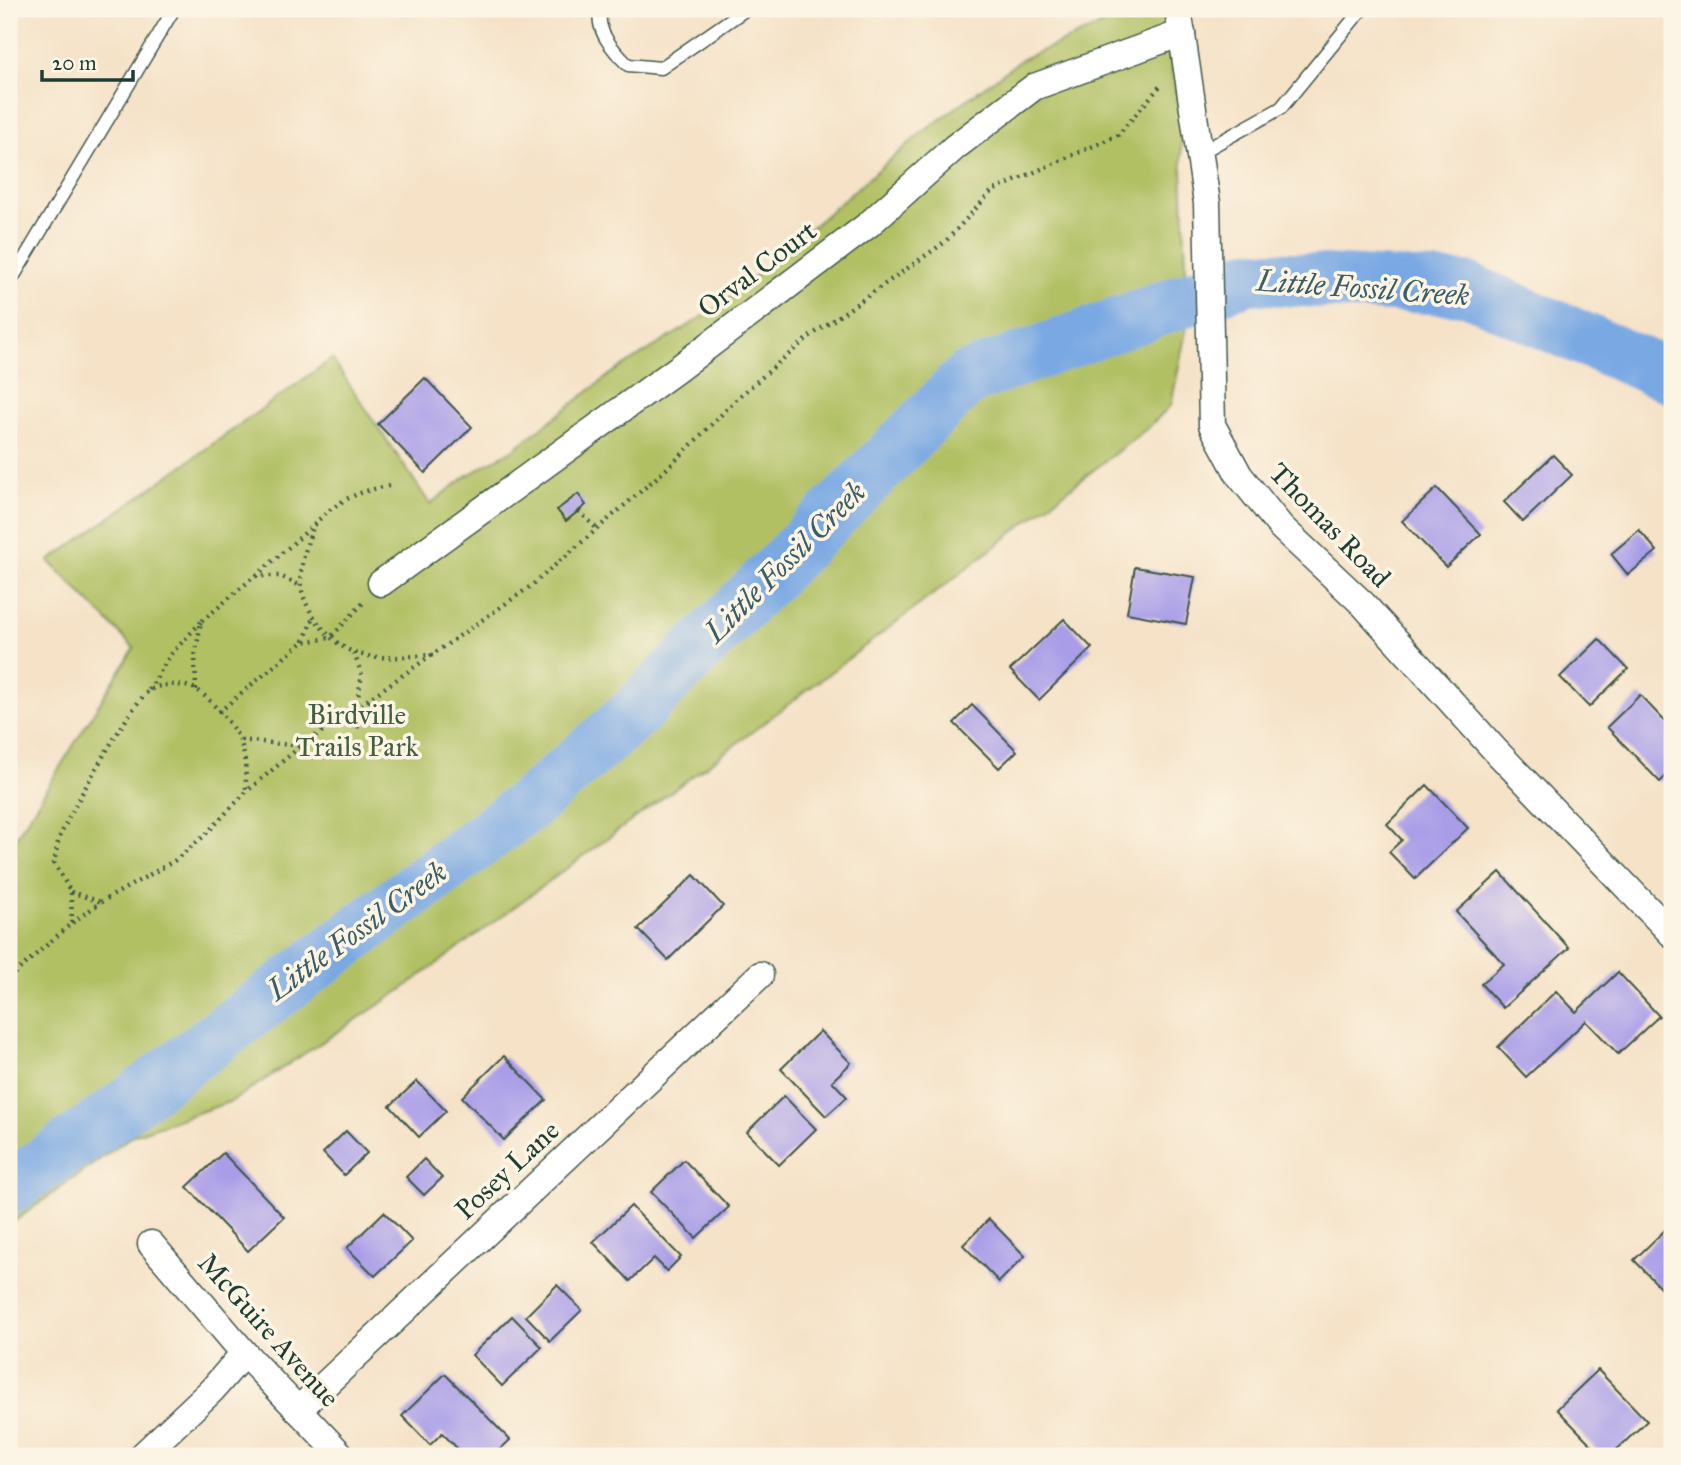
<svg xmlns="http://www.w3.org/2000/svg" width="1681" height="1465" font-family="'IM FELL Great Primer',serif">
<style>
.green{fill:#b1c063;stroke:#687e4c;stroke-width:2}
.lines{fill:none;stroke-linecap:round;stroke-linejoin:round}
.river{stroke:#79a8e3;stroke-width:54}
.building{fill:#a99de8}
.lane-casing{stroke:#3f564a;stroke-width:15}
.street-casing{stroke:#3f564a;stroke-width:29}
.path{stroke:#3f564a;stroke-width:4.5;stroke-dasharray:2 5;stroke-linecap:butt}
.lane{stroke:#fff;stroke-width:12}
.street{stroke:#fff;stroke-width:26}
.labels{text-anchor:middle;dominant-baseline:central;stroke-width:7;stroke-linejoin:round;paint-order:stroke}
.street-label{font-size:28px;fill:#1f3d34;stroke:#fcf5e5}
.park-label{font-size:28px;fill:#445e40;stroke:#fcf5e5}
.water-label{font-size:30px;font-style:italic;fill:#3a5d69;stroke:#fcf5e5}
</style>
<rect width="100%" height="100%" fill="#fcf5e5"/>
<filter id="ink" filterUnits="userSpaceOnUse"><feTurbulence type="fractalNoise" baseFrequency=".0143" numOctaves="2"/><feDisplacementMap in="SourceGraphic" scale="14" xChannelSelector="R" yChannelSelector="G"/><feConvolveMatrix kernelMatrix="1 2 1 2 8 2 1 2 1" color-interpolation-filters="sRGB"/></filter>
<filter id="wash" filterUnits="userSpaceOnUse"><feTurbulence type="fractalNoise" baseFrequency=".00686" numOctaves="4" result="noise"/><feDisplacementMap in="SourceGraphic" scale="28" xChannelSelector="R" yChannelSelector="G"/><feGaussianBlur stdDeviation="1.57" result="paint"/><feColorMatrix in="noise" values="0 0 0 0 0 0 0 0 0 0 0 0 0 0 0 0 0 1.4 0 .05"/><feComposite in="paint" operator="in"/></filter>
<g filter="url(#wash)">
<rect width="100%" height="100%" fill="#f5e2c7"/>
<polygon class="green" points="1140,9 1162,9 1180,117 1188,321 1171,405 1149,427 940,589 744,738 400,991 232,1101 133,1135 9,1225 9,849 134,648 49,561 332,359 430,504 468,475 514,449 612,373 720,306 919,135 1022,59"/>
<g class="lines">
<polyline class="river" points="9,1188 117,1112 536,799 636,712 968,378 1249,277 1467,289 1672,377"/>
</g>
<g id="blocks">
<g class="building">
<polygon points="425,378 472,427 425,473 378,424"/>
<polygon points="1553,455 1572,475 1523,522 1504,502"/>
<polygon points="1437,488 1481,534 1446,567 1402,521"/>
<polygon points="578,494 586,505 566,521 557,510"/>
<polygon points="1639,530 1657,551 1628,575 1611,554"/>
<polygon points="1135,567 1195,577 1186,624 1127,613"/>
<polygon points="1064,619 1092,648 1039,700 1010,670"/>
<polygon points="1599,639 1628,669 1589,707 1560,677"/>
<polygon points="1640,695 1672,729 1672,770 1660,782 1607,727"/>
<polygon points="972,705 1017,751 999,768 954,723"/>
<polygon points="1427,785 1468,828 1415,879 1389,852 1402,840 1387,824"/>
<polygon points="1500,872 1569,948 1503,1008 1481,984 1504,964 1456,912"/>
<polygon points="694,875 723,906 668,960 638,929"/>
<polygon points="1618,972 1659,1016 1618,1054 1586,1021 1526,1077 1498,1047 1556,991 1576,1012"/>
<polygon points="820,1031 851,1063 832,1081 847,1097 826,1116 781,1069"/>
<polygon points="504,1056 546,1100 504,1140 462,1097"/>
<polygon points="417,1081 446,1111 419,1137 390,1106"/>
<polygon points="784,1096 816,1129 779,1165 747,1132"/>
<polygon points="346,1131 367,1153 344,1175 323,1153"/>
<polygon points="223,1153 284,1217 248,1251 187,1187"/>
<polygon points="424,1159 442,1178 424,1195 406,1177"/>
<polygon points="684,1160 729,1207 696,1238 651,1192"/>
<polygon points="631,1206 681,1257 667,1271 654,1258 630,1281 593,1242"/>
<polygon points="384,1212 412,1241 375,1276 347,1248"/>
<polygon points="989,1219 1025,1256 999,1282 963,1245"/>
<polygon points="1672,1223 1672,1279 1662,1289 1634,1260"/>
<polygon points="557,1285 582,1310 550,1341 526,1316"/>
<polygon points="512,1316 542,1347 502,1386 472,1355"/>
<polygon points="1598,1370 1647,1421 1610,1456 1602,1456 1557,1409"/>
<polygon points="445,1374 510,1440 493,1456 465,1456 442,1433 430,1445 402,1416"/>
</g>
</g>
</g>
<g filter="url(#ink)">
<use href="#blocks" fill-opacity="0" stroke="#3f564a" stroke-width="2"/>
<g class="lines">
<g class="lane-casing">
<g id="lane">
<path d="M601,9C594,30 614,51 628,65L661,68L746,9"/>
<polyline points="1200,153 1281,108 1362,9"/>
<polyline points="9,284 174,9"/>
</g>
</g>
<g class="street-casing">
<g id="street">
<polyline points="1178,9 1207,203 1212,425 1239,475 1281,527 1363,604 1495,750 1672,934"/>
<polyline points="381,583 679,368 868,225 955,147 1034,87 1182,33"/>
<polyline points="151,1244 244,1353 342,1456"/>
<polyline points="298,1410 760,975"/>
<polyline points="142,1456 212,1390 244,1353"/>
</g>
</g>
<g class="path">
<path d="M389,486C364,490 345,497 326,513C323,517 317,520 315,524C308,537 298,572 301,587C305,611 330,643 353,652C377,661 408,656 433,655"/>
<polyline points="579,511 597,529"/>
<polyline points="256,576 315,524"/>
<polyline points="304,641 313,617"/>
<polyline points="354,653 362,675 356,707"/>
<polyline points="149,690 171,654 201,622"/>
<polyline points="196,690 195,656 201,622 255,576 280,576 301,586"/>
<polyline points="219,712 303,642 330,638 363,603"/>
<polyline points="357,728 370,699"/>
<polyline points="241,740 301,746"/>
<polyline points="71,892 101,902"/>
<path d="M72,923L71,892L54,863C56,853 57,841 62,832C72,809 133,700 150,690C161,683 185,683 197,690C209,697 238,731 241,743C246,759 246,775 246,792"/>
<polyline points="9,978 72,923 101,902 174,861 203,837 246,792 301,746 531,586 670,466 741,395 809,337 945,242 992,191 1118,135 1161,85"/>
</g>
<use href="#lane" class="lane"/>
<use href="#street" class="street"/>
</g>
</g>
<g class="labels">
<g class="street-label">
<text transform="translate(757 269) rotate(-37)">Orval Court</text>
<text transform="translate(1330 525) rotate(46)">Thomas Road</text>
<text transform="translate(507 1170) rotate(-43)">Posey Lane</text>
<text transform="translate(269 1330) rotate(48)">McGuire Avenue</text>
</g>
<g class="park-label">
<text x="357" y="714">Birdville<tspan x="357" dy="32">Trails Park</tspan></text>
</g>
<g class="water-label">
<text transform="translate(1363 288) rotate(4)">Little Fossil Creek</text>
<text transform="translate(785 562) rotate(-45)">Little Fossil Creek</text>
<text transform="translate(357 931) rotate(-36)">Little Fossil Creek</text>
</g>
</g>
<rect width="1681" height="1465" fill="none" stroke="#fcf5e5" stroke-width="35"/>
<path d="M42 70v10h91v-10" fill="none" stroke="#1f3d34" stroke-width="3.5"/>
<text x="52" y="70" font-size="21" fill="#1f3d34" stroke="#fcf5e5" stroke-width="5" paint-order="stroke">20 m</text>
</svg>
